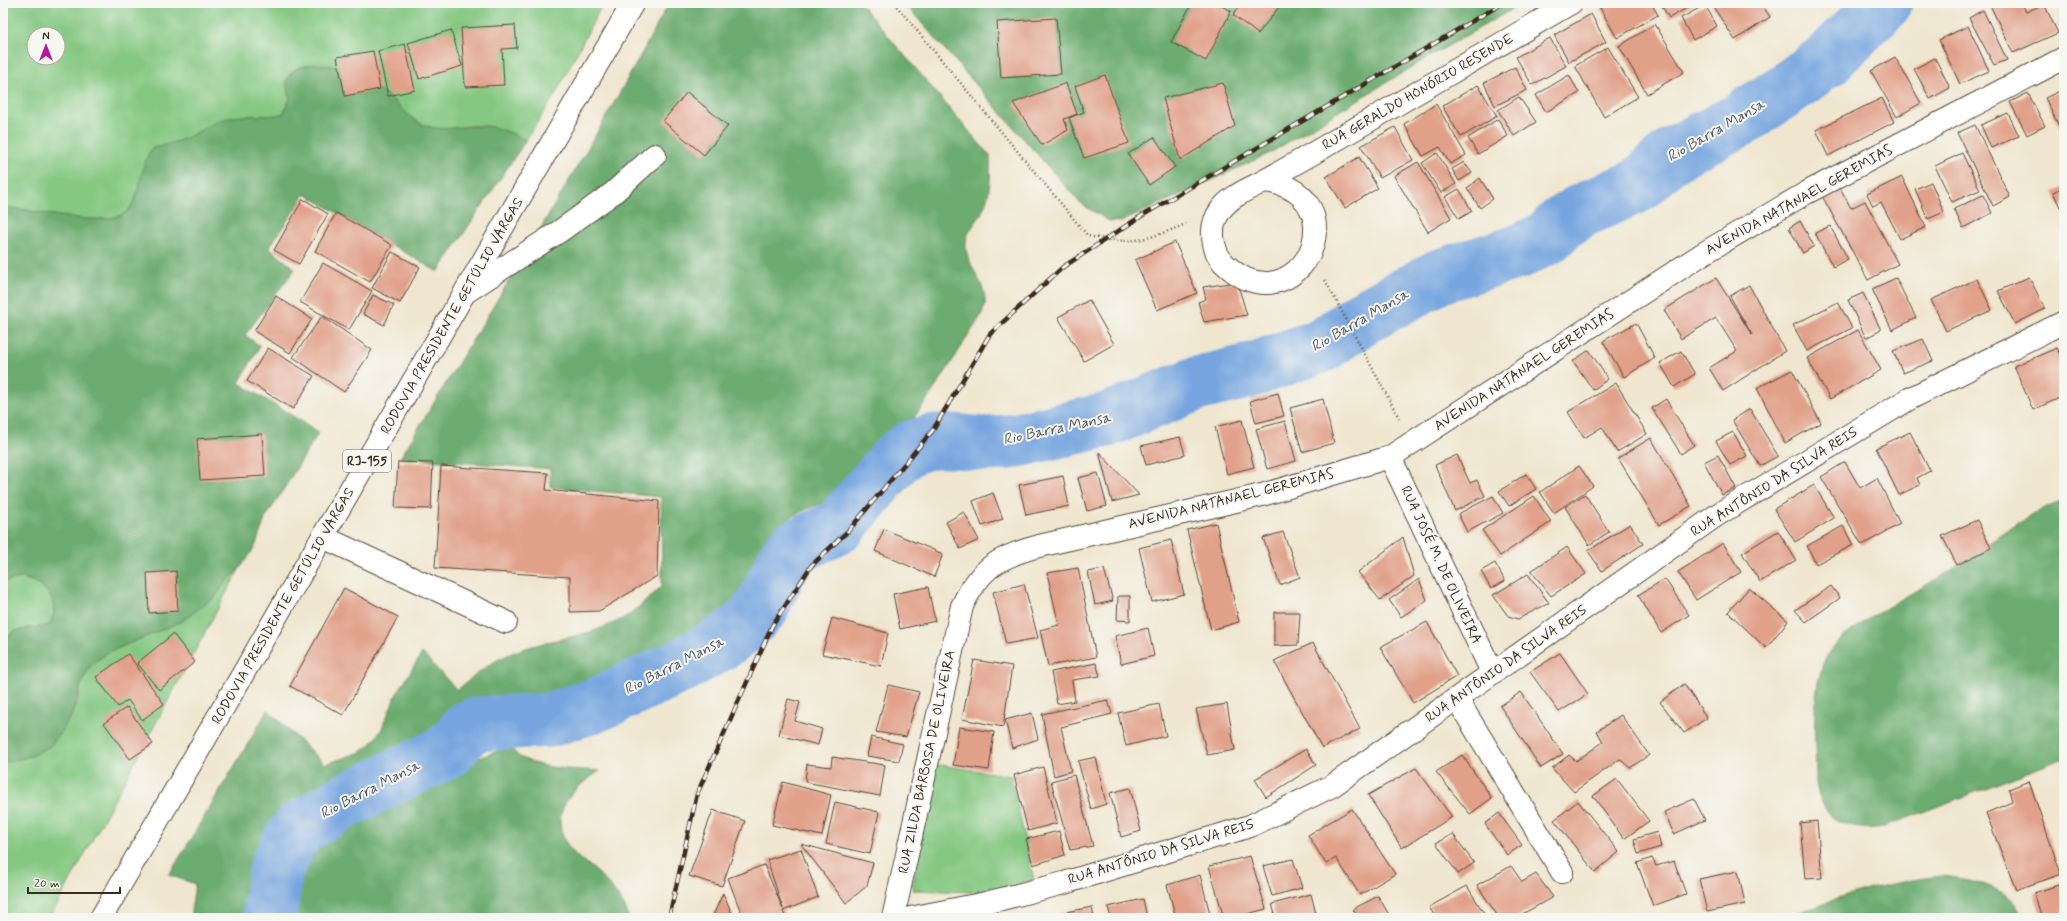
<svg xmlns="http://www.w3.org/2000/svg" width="2067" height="921" font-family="Mynerve,sans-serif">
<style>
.green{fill:#85c882;stroke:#607950;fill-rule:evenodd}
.forest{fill:#6cac70;stroke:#546b47}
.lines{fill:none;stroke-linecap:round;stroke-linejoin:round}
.river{stroke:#76a5df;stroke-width:55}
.building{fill:#e1a089}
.minor-casing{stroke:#564639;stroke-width:24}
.major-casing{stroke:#564639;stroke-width:24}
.path{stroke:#564639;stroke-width:2.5;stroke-dasharray:1 3;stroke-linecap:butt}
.minor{stroke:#fff;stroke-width:22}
.major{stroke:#fff;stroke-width:22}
.rail-casing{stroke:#3b2a1e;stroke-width:4.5}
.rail{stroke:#f6f6f2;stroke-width:3;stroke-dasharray:9;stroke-linecap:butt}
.labels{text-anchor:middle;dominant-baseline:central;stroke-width:4;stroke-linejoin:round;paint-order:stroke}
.shield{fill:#f6f6f2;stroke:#73675e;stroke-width:1}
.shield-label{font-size:13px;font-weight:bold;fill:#3b2a1e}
.street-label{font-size:14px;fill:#3b2a1e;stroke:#f6f6f2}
.water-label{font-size:15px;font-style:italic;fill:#505562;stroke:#f6f6f2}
</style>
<rect width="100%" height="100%" fill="#f6f6f2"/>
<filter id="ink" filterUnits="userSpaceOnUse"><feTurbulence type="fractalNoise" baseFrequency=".025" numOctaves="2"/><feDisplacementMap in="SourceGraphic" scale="8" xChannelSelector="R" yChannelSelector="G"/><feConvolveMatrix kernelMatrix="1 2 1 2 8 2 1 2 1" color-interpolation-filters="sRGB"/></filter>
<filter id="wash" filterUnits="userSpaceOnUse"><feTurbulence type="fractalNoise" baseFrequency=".012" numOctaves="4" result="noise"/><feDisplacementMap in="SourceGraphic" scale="16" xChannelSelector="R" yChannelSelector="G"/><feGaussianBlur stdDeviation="0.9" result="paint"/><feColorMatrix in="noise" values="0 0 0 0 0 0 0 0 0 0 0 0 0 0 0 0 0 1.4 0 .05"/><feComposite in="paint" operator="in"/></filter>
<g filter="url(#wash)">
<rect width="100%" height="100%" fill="#f0e6cf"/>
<g class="green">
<path d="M3,3H603L555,95L526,140L506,131L472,126L443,130L424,126L408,115L299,67L292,71L286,81L290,99L283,114C263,118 246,114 228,118C212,121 201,132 186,138C175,143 162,145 151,149C140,167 142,189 131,207C114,234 30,208 3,207ZM34,34H58V58H34Z"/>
<polygon points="240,568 50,918 3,918 3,763 31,756 50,746 61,734 78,699 81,684 90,666 107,653 182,621 215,597 223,585"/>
<path d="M22,578C28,580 37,582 42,586C55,595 57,612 50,625L38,628H27L3,643V582Z"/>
<polygon points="934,764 1011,776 1034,880 989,891 970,892 912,890"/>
</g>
<g class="forest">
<path d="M669,3H860L990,156C991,175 991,194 982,212C978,222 966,231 966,242C964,265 987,281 985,304C983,316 972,329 966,339C937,387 894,453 850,488C829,506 795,507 778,529C764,547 764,570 754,590C732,634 686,653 643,671C609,687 572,703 534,705C508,706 476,695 452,708L449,740C432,753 412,761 392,770C358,785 320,802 291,825C281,833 272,849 268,861C262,879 261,899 259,918H190L195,884L169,875L268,710L325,764L361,752L371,744L381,730L396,695L422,653L457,690C471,679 485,666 501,658C537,639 580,640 616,622C633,614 648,599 662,586L661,497L550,487V469L400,458C492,308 586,159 669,3Z"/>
<polygon points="904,3 1523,3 1427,58 1270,153 1121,222 1109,221 1081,204"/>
<path d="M314,64C341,64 367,80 388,96C400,105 411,121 426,126C446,132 463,125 483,126C498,126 513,134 526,140L438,272L305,194L269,248L295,269L245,335L260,346L239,383L319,432L265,519L255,547L240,568L223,585L215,597L182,621L107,653L90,666L81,684L71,717L50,746L31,756L3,763V702L6,697L3,685V643L14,631L50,625C66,597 30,567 3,582V207C30,208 114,234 131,207C142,189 140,167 151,149C162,145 175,143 186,138C201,132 212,121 228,118C246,114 263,118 283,114L290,99L286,81C293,68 300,67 314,64Z"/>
<path d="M2064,499V758L1884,827C1849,833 1822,821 1816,783C1816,744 1809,690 1827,655C1840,630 1920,590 1946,573C1985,547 2021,517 2064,499Z"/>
<path d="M510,747C514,751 517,756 522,758C544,770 576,769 600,771C573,787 546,814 569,847C573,854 582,860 589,865C605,879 623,897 629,918H286C292,880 314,849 344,824C366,806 397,795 423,783C451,770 480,756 510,747Z"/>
<path d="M1942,876C1974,880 2010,885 2023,918H1782C1834,899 1887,881 1942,876Z"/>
</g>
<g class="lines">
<polyline class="river" points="269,918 276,870 289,842 298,829 343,802 448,751 468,728 477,724 549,720 596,705 683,665 723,642 745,626 761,609 786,557 793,548 838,527 896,459 910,448 933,441 955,441 986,444 1009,442 1107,420 1196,384 1246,372 1323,345 1362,318 1440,276 1518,252 1547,238 1562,223 1581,211 1639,185 1664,162 1682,149 1740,120 1787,89 1827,60 1885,3"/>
</g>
<g id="blocks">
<g class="building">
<polygon points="1192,3 1216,3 1231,11 1206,61 1171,42"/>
<polygon points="1242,3 1274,3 1279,7 1258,34 1233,15"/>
<polygon points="1609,3 1651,3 1658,15 1617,38 1600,8"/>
<polygon points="1660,3 1696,3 1669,18"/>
<polygon points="1714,3 1761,3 1770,17 1735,40 1712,5"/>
<polygon points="1989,3 2022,3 2026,12 2044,4 2058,33 2013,53"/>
<polygon points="1705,5 1717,26 1693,40 1681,18"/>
<polygon points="1983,10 2007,60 1994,65 1969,18"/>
<polygon points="1591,14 1606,42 1569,62 1554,35"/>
<polygon points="1056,18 1061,74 1001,78 997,22"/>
<polygon points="1655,24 1684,72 1647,94 1619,46"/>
<polygon points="515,25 517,48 502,49 504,85 465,87 461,28"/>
<polygon points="1968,26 1989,71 1960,84 1939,40"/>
<polygon points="451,30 462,66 419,79 408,43"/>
<polygon points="1550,38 1566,66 1532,85 1516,57"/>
<polygon points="405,44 415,90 388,96 378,51"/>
<polygon points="1608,47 1638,97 1604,117 1575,66"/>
<polygon points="373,51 380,89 345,96 337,57"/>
<polygon points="1895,57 1921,103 1897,117 1871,71"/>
<polygon points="1935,58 1950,88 1930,99 1914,69"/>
<polygon points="1515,67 1527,90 1495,106 1484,83"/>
<polygon points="1105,75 1129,143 1084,158 1069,118 1084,112 1075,86"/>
<polygon points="1569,75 1579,93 1546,112 1536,95"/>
<polygon points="1066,83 1077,114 1064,119 1068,130 1042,145 1013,103"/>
<polygon points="1223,83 1235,126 1180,160 1163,98"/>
<polygon points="1478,85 1497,116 1461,137 1442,106"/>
<polygon points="2064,89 2064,126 2060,128 2045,98"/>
<polygon points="687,92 728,126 704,155 663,121"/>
<polygon points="2028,93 2045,126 2027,135 2010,102"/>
<polygon points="1519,97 1536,122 1514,136 1498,110"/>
<polygon points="1882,98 1894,122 1828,156 1816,130"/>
<polygon points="1436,104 1466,155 1450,164 1440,147 1423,156 1404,124"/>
<polygon points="2008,113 2019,136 1991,148 1981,125"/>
<polygon points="1498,119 1508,136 1478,154 1468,138"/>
<polygon points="1975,125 2010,197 1993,206 1957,133"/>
<polygon points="1395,127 1413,160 1380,178 1361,146"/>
<polygon points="1154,137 1175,167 1149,185 1128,154"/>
<polygon points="1437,153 1456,184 1441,193 1422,163"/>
<polygon points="1962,153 1980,190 1952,202 1935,166"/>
<polygon points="1359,157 1378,188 1345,208 1326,177"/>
<polygon points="1418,162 1451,218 1428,232 1394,176"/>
<polygon points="1464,162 1472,173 1459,181 1452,169"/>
<polygon points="1902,177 1926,227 1900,239 1881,202 1873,206 1867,194"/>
<polygon points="1480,178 1493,199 1480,208 1467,188"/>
<polygon points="1931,182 1944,212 1928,219 1915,189"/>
<polygon points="1838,184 1851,208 1865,201 1898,264 1868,280 1821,194"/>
<polygon points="2064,187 2064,205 2060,207 2053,192"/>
<polygon points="1459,189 1472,211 1459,219 1445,197"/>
<polygon points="1983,195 1992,213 1963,228 1954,209"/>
<polygon points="303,199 328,214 299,264 274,250"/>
<polygon points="336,213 392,245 370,282 315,251"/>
<polygon points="1800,221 1814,246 1803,253 1789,228"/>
<polygon points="1830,226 1848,259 1833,267 1815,233"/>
<polygon points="1175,242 1197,293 1157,310 1135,260"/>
<polygon points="392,252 420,267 400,303 372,288"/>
<polygon points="323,263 372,291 349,330 300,302"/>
<polygon points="2029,277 2045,309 2015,324 1998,291"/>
<polygon points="1716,278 1752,335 1730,296 1749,285 1785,351 1723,391 1709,368 1737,351 1716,318 1681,339 1664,310"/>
<polygon points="1896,278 1916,318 1892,330 1872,289"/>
<polygon points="1977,279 1992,310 1946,331 1931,300"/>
<polygon points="1237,282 1247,315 1204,322 1198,302 1206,299 1203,287"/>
<polygon points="1863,293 1881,330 1866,338 1848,300"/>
<polygon points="373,295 394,305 384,325 363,314"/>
<polygon points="276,296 312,319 290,353 254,331"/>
<polygon points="1089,300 1114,344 1084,361 1058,317"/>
<polygon points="1838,302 1852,328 1807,351 1793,325"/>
<polygon points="322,316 372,350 344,392 293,357"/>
<polygon points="1636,323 1655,358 1624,377 1603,341"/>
<polygon points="1858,330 1881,370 1830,399 1807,358"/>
<polygon points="1923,339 1933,361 1903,373 1893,351"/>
<polygon points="268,348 314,376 293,409 247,381"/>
<polygon points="2057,348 2064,364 2064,396 2033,410 2014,366"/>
<polygon points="1589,350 1608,379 1593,390 1573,361"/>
<polygon points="1681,351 1695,374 1674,387 1660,363"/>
<polygon points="1792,370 1821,423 1785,443 1757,388"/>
<polygon points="1616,383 1647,434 1617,452 1602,427 1584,438 1568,412"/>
<polygon points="1278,393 1284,416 1256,423 1250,401"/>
<polygon points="1323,399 1334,443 1302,452 1290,408"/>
<polygon points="1666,399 1694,445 1681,454 1652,408"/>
<polygon points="1750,409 1778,456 1760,466 1732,420"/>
<polygon points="1242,420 1254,467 1227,474 1215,427"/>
<polygon points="1285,421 1296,461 1267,469 1256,429"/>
<polygon points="1733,432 1747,456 1730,465 1716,441"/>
<polygon points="1910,432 1930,471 1917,478 1920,485 1899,495 1876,448"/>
<polygon points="262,434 265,476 200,480 197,439"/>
<polygon points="1180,437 1185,455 1146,465 1141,446"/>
<polygon points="1651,438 1691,506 1659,525 1618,458"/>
<polygon points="1099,452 1139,495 1112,502"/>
<polygon points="1457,455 1470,483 1477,480 1485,496 1455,511 1435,465"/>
<polygon points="1718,455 1736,488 1722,495 1704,462"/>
<polygon points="398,462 433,463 431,509 395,508"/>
<polygon points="1845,462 1860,488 1877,478 1900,524 1862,545 1821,477"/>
<polygon points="441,466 548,473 546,490 659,501 657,576 599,611 570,612 570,577 435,568"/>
<polygon points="1579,466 1593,486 1554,513 1540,492"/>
<polygon points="1098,473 1107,506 1087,511 1078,478"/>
<polygon points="1526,474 1536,489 1509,506 1499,491"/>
<polygon points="1063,476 1069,506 1026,515 1019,485"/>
<polygon points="1814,485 1834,518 1795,542 1774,509"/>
<polygon points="993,493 1003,519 982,526 973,501"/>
<polygon points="1585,494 1609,532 1589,545 1565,507"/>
<polygon points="1493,496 1503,513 1467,532 1458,514"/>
<polygon points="1534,496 1551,522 1500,556 1482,530"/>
<polygon points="964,512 979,540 960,549 946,522"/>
<polygon points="1977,520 1991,548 1957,565 1942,536"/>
<polygon points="1216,523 1239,622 1211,630 1187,530"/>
<polygon points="1630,524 1643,544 1602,571 1588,551"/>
<polygon points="1843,526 1853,545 1816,564 1807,546"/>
<polygon points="884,529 943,554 934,577 875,551"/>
<polygon points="1778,531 1796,560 1760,582 1742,553"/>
<polygon points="1283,532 1300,577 1280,585 1263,538"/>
<polygon points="1403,537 1414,576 1380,600 1358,572"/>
<polygon points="1171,540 1184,594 1152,602 1139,548"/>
<polygon points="1723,543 1741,572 1696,600 1678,572"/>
<polygon points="1567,547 1586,574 1551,596 1531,571"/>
<polygon points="1495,563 1505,581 1491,589 1481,571"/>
<polygon points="1078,568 1096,657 1048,666 1040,630 1059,625 1047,573"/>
<polygon points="1104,569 1113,601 1095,605 1088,572"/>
<polygon points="176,571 178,611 149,613 147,573"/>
<polygon points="1528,574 1549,603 1518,619 1508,616 1493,595"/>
<polygon points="1419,579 1427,600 1401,617 1389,600"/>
<polygon points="1665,579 1689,615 1661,633 1638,595"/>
<polygon points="1024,584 1038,638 1006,644 993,592"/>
<polygon points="1831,586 1840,598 1806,622 1795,610"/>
<polygon points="928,587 935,621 900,629 893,594"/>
<polygon points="344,588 398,617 343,715 290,686"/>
<polygon points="1749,588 1788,621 1766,648 1728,612"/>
<polygon points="1118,596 1130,596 1130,621 1117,620"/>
<polygon points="1274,612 1300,612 1298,645 1274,646"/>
<polygon points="832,618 888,633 881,666 822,654"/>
<polygon points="1427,622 1457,676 1413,703 1380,647"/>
<polygon points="1148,628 1154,656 1121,664 1115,636"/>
<polygon points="173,634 195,662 159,690 137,663"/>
<polygon points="1313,643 1360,729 1322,748 1274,661"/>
<polygon points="1560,653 1588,694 1559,712 1530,672"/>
<polygon points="128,654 164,704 142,720 128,700 118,707 96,677"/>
<polygon points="974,660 1012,666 1003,727 962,719"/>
<polygon points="1096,663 1100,676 1072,680 1075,701 1057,704 1051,672"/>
<polygon points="1684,684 1707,718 1684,733 1660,702"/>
<polygon points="888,685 919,692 906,737 876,732"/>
<polygon points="1521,692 1563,754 1541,768 1500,706"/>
<polygon points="788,699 800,702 795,721 822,729 818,745 779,735"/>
<polygon points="1108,700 1112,714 1061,727 1071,771 1054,776 1042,714"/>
<polygon points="1159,704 1166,736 1126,746 1118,713"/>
<polygon points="1227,704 1235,750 1207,755 1196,709"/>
<polygon points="127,707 153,744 130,759 104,723"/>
<polygon points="1032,713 1038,739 1012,748 1005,720"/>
<polygon points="1621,715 1649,755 1630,768 1620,759 1574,792 1552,768 1569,755 1576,761 1603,742 1597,731"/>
<polygon points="959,727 994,732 989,770 953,765"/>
<polygon points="871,737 903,744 899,761 867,756"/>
<polygon points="1306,749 1316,765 1266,797 1255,779"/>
<polygon points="1462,755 1492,798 1470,814 1436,772"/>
<polygon points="832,757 885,765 880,796 805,782 807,764 831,767"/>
<polygon points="1096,757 1106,804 1091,809 1078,761"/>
<polygon points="1043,767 1057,823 1028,831 1014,775"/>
<polygon points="1416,768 1452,817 1402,848 1368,795"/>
<polygon points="1074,775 1093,846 1070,850 1051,781"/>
<polygon points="1617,779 1649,821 1624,839 1593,796"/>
<polygon points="2029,781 2061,874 2016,890 1986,813 2012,802 2009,789"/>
<polygon points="783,782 831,795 822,836 772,825"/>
<polygon points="1130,788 1141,831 1121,837 1110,793"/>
<polygon points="1694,799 1705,820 1674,834 1664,812"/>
<polygon points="1578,801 1619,852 1595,872 1554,820"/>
<polygon points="835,802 879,812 870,854 826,844"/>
<polygon points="1352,809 1395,874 1360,895 1336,858 1326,864 1308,835"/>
<polygon points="713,810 745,821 722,886 689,876"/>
<polygon points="1499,813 1522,845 1507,855 1485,824"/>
<polygon points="1817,821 1822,878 1805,879 1800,823"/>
<polygon points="1059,831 1065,855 1033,865 1026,839"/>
<polygon points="1657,832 1661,847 1638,854 1634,839"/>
<polygon points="1453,834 1474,863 1458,874 1436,843"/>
<polygon points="801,844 873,863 867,886 846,903"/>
<polygon points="801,849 818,897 783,911 786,918 743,918 728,878 764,865 783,909 767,860"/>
<polygon points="1250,856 1266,909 1232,918 1224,918 1209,866"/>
<polygon points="1652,858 1656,866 1674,861 1686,894 1653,906 1637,863"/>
<polygon points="1293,859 1302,888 1272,896 1263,866"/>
<polygon points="1511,866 1522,882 1536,874 1553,897 1515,918 1499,918 1477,885"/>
<polygon points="1738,871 1745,904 1707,912 1699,879"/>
<polygon points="1200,875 1210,914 1192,918 1176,918 1167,885"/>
<polygon points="2064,883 2064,917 2042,918 2034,893"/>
<polygon points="1467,886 1487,918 1436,918 1429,907"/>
<polygon points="723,893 734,918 712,918"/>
<polygon points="1311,894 1317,918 1276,918 1272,904"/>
<polygon points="1378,896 1391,918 1358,918 1353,909"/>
<polygon points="1143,899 1147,918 1111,918 1108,907"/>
<polygon points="1092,907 1094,918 1056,918 1056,914"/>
<polygon points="1270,915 1271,918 1260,918"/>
</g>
</g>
</g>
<g filter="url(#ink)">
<use href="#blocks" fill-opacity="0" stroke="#564639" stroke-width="1"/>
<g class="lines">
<g class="minor-casing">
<g id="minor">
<path d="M1265,181C1277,183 1286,185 1296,192C1333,218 1312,279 1269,283C1252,284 1239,277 1227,266C1212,254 1208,227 1220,211C1230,196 1249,189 1264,181C1282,171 1300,161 1317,151C1402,102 1486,52 1571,3"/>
<polyline points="466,292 560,231 613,193 655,155"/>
<polyline points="1390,457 1492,672"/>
<polyline points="323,537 506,622"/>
<polyline points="1457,699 1562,872"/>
<path d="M893,918L962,606C981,567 998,557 1039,546L1262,495L1390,457L1704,253L1806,193L2064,58"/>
<polyline points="910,918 986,903 1064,883 1250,826 1332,786 1717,515 1909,399 2064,322"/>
</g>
</g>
<g class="major-casing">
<polyline id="major" points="101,918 633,3"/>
</g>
<g class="path">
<path d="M894,3L1088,236C1132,245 1144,241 1186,224"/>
<polyline points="1325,280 1399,418"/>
</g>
<use href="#minor" class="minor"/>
<use href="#major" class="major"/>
<g class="rail-casing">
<polyline id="rail" points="669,918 697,794 772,626 811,566 849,530 933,430 990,334 1063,267 1143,215 1503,3"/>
</g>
<use href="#rail" class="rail"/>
</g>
</g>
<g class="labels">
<rect class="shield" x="343" y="450" width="48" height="22" rx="3"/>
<g class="shield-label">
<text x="367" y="461">RJ-155</text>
</g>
<g class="street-label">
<text transform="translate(1418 92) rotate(-30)">RUA GERALDO HONÓRIO RESENDE</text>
<text transform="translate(1799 200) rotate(-29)">AVENIDA NATANAEL GEREMIAS</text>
<text transform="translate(452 316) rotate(-60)">RODOVIA PRESIDENTE GETÚLIO VARGAS</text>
<text transform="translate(1524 370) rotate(-33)">AVENIDA NATANAEL GEREMIAS</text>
<text transform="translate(1774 482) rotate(-32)">RUA ANTÔNIO DA SILVA REIS</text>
<text transform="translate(1231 499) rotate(-14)">AVENIDA NATANAEL GEREMIAS</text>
<text transform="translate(1441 565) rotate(65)">RUA JOSÉ M. DE OLIVEIRA</text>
<text transform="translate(283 606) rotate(-60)">RODOVIA PRESIDENTE GETÚLIO VARGAS</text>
<text transform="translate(1506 664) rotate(-35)">RUA ANTÔNIO DA SILVA REIS</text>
<text transform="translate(927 762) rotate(-78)">RUA ZILDA BARBOSA DE OLIVEIRA</text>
<text transform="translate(1161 852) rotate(-17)">RUA ANTÔNIO DA SILVA REIS</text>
</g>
<g class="water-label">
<text transform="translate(1716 131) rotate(-30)">Rio Barra Mansa</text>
<text transform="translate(1360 321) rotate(-30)">Rio Barra Mansa</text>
<text transform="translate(1057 429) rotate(-12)">Rio Barra Mansa</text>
<text transform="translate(674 666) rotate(-27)">Rio Barra Mansa</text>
<text transform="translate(370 790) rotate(-27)">Rio Barra Mansa</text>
</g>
</g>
<rect width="2067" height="921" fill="none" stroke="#f6f6f2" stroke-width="16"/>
<g transform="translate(46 46)"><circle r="19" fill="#f6f6f2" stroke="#aba49d"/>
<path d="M0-3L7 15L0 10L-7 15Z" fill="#b5179e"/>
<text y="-6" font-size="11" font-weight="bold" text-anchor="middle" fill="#3b2a1e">N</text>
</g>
<path d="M28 887v6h92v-6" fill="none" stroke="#3b2a1e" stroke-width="2"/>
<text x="34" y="887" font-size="12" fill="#3b2a1e" stroke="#f6f6f2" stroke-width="3" paint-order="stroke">20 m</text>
</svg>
